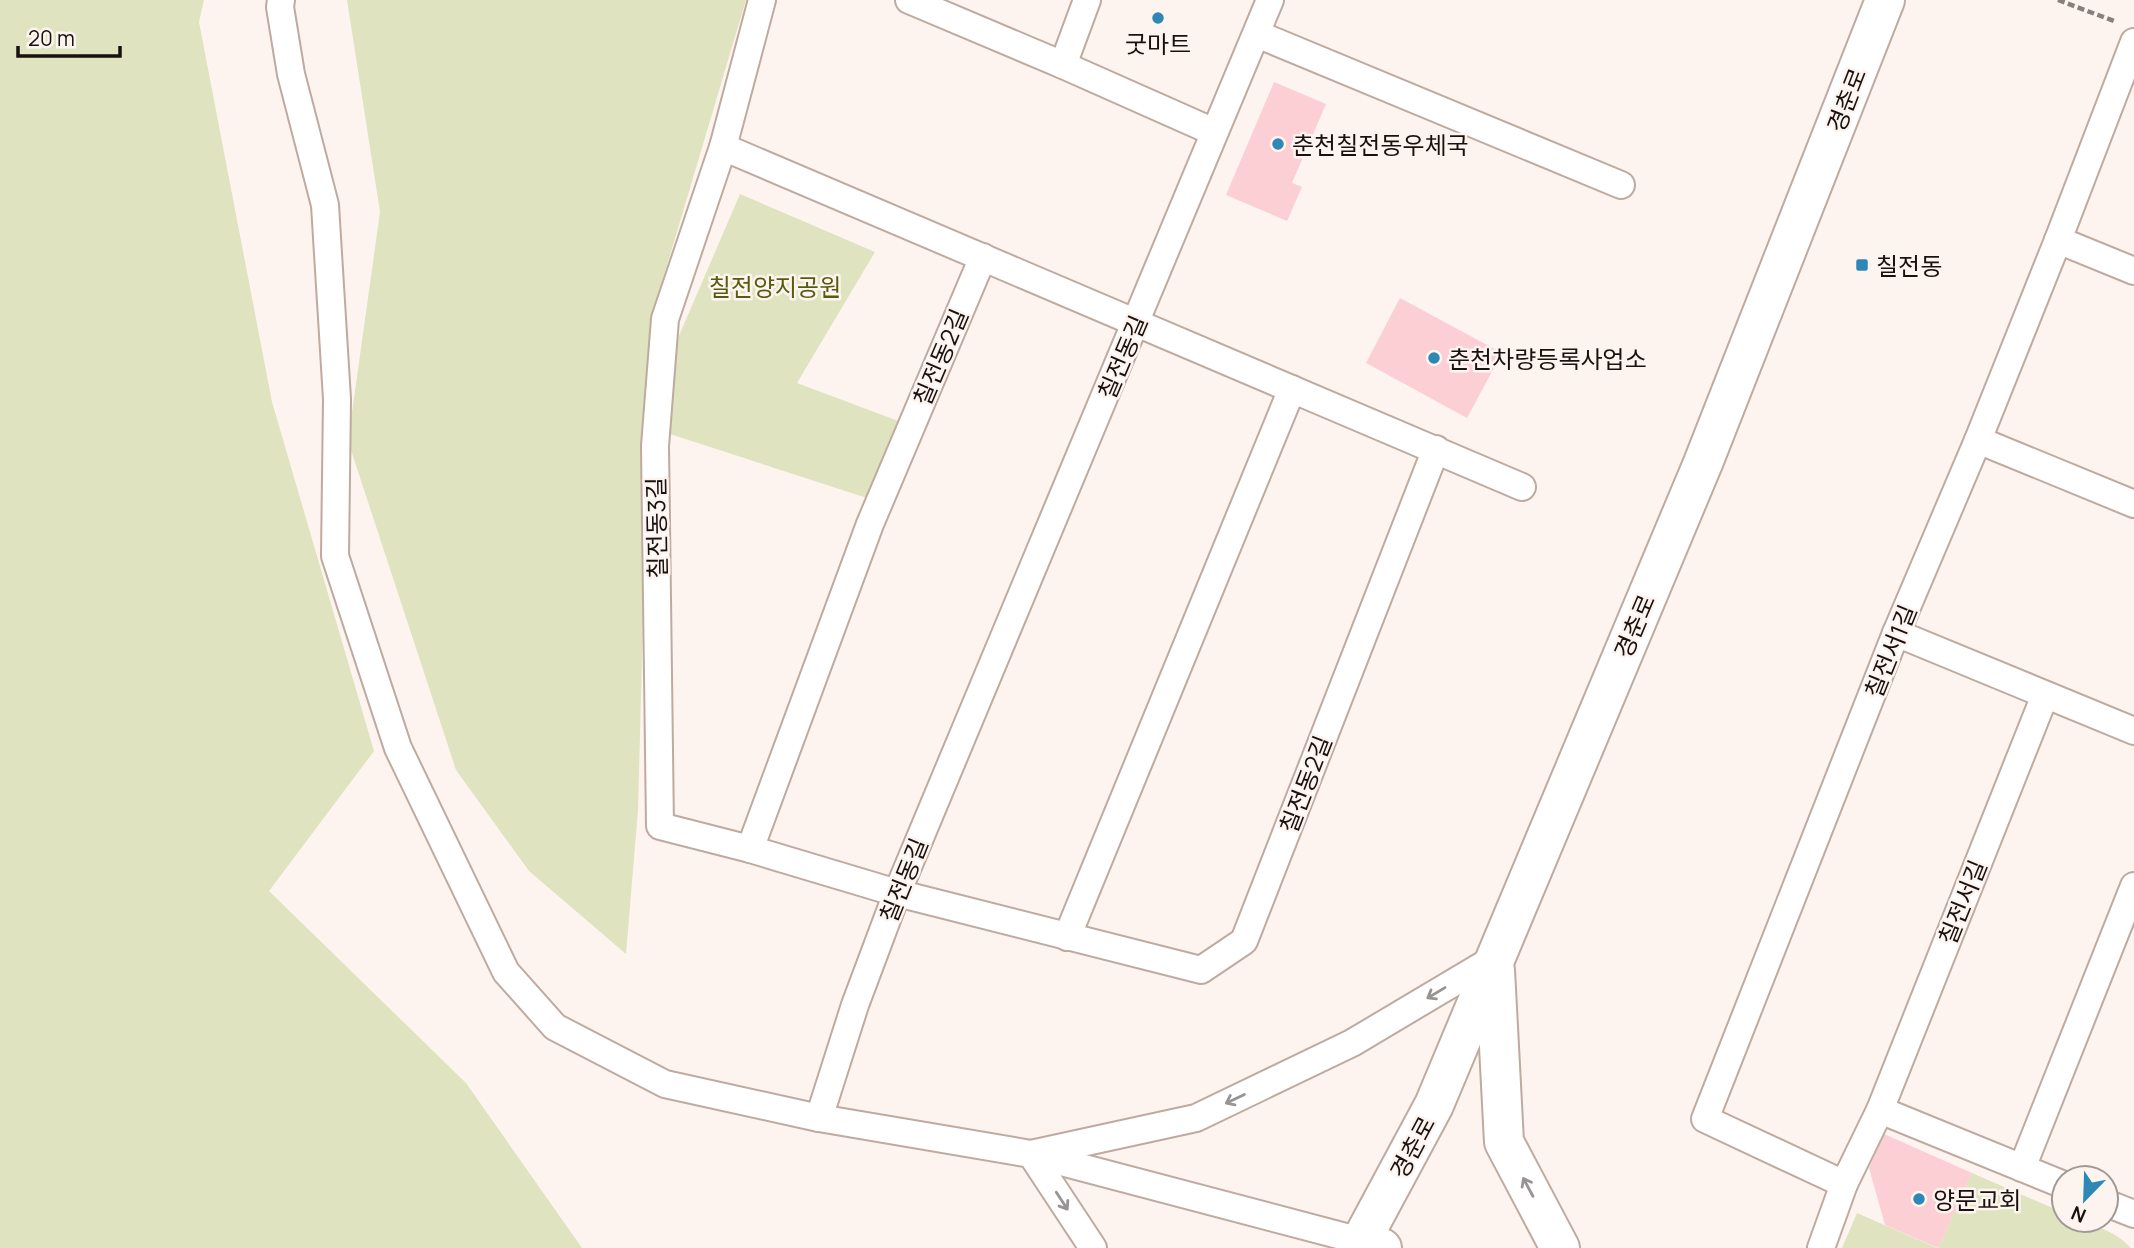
<svg xmlns="http://www.w3.org/2000/svg" width="2134" height="1248" font-family="Manrope,'Noto Sans KR',sans-serif">
<style>
.green{fill:#dfe3bf}
.building{fill:#fccfd4}
.lines{fill:none;stroke-linecap:round;stroke-linejoin:round}
.street-casing{stroke:#bfaaa0;stroke-width:30}
.primary-casing{stroke:#bfaaa0;stroke-width:42}
.path{stroke:#88807c;stroke-width:4.5;stroke-dasharray:7 3.5;stroke-linecap:butt}
.street{stroke:#fff;stroke-width:26}
.primary{stroke:#fff;stroke-width:38}
.oneway{stroke:#979493}
.poi-dot{fill:#2e87b5;stroke:#fdf4f0;stroke-width:2.5}
.labels{text-anchor:middle;dominant-baseline:central;stroke-width:5;stroke-linejoin:round;paint-order:stroke}
.poi-label{font-size:24px;fill:#18110e;stroke:#fdf4f0;text-anchor:start}
.street-label{font-size:24px;fill:#18110e;stroke:#fdf4f0}
.park-label{font-size:24px;fill:#575b0e;stroke:#fdf4f0}
</style>
<rect width="100%" height="100%" fill="#fdf4f0"/>
<g class="green">
<polygon points="0,0 204,0 199,22 272,402 374,751 269,891 466,1083 582,1248 0,1248"/>
<polygon points="347,0 746,0 651,319 638,810 626,954 529,871 456,770 348,441 380,212"/>
<polygon points="740,194 875,252 797,383 901,422 870,499 670,434 672,352"/>
<path d="M1972,1173L2064,1213V1220C2086,1220 2116,1231 2131,1248H1938Z"/>
<polygon points="1857,1213 1937,1248 1842,1248"/>
</g>
<g class="building">
<polygon points="1274,82 1326,104 1292,183 1302,187 1287,221 1226,195"/>
<polygon points="1400,298 1502,353 1467,418 1366,363"/>
<polygon points="1884,1134 1972,1173 1938,1248 1885,1225 1869,1168"/>
</g>
<g class="lines">
<g class="street-casing">
<g id="street">
<polyline points="281,0 280,7 291,74 325,205 337,399 335,556 398,748 506,972 555,1027 665,1084 819,1118 1031,1154 1361,1241"/>
<polyline points="762,0 723,147 665,319 655,446 660,826 750,849 897,893 1201,970 1244,941 1436,449"/>
<polyline points="909,0 1063,65 1214,132"/>
<polyline points="1257,34 1621,185"/>
<polyline points="1063,65 1087,0"/>
<polyline points="723,147 1522,487"/>
<polyline points="2058,240 2134,271"/>
<polyline points="1978,440 2134,504"/>
<polyline points="1896,633 2134,731"/>
<polyline points="750,849 870,524 983,257"/>
<polyline points="1067,937 1292,389"/>
<polyline points="1880,1110 2064,1185"/>
<polyline points="819,1118 855,1005 897,893 1270,0"/>
<polyline points="2022,1168 2134,886"/>
<polyline points="1844,1184 1705,1119 1896,633 1978,440 2058,240 2134,42"/>
<polyline points="2106,1203 2134,1214"/>
<polyline points="1093,1248 1031,1154 1196,1118 1352,1043 1495,958"/>
<polyline points="1821,1248 1844,1184 1880,1110 2045,695"/>
</g>
</g>
<g class="primary-casing">
<g id="primary">
<polyline points="1495,970 1504,1142 1560,1248"/>
<polyline points="1382,1248 1361,1241 1434,1105 1703,463 1885,0"/>
</g>
</g>
<polyline class="path" points="2058,0 2114,21"/>
<use href="#street" class="street"/>
<use href="#primary" class="primary"/>
</g>
<defs><path id="oneway-shaft" d="M-6 0H5M1.5-3L5.5 0L1.5 3" fill="none" stroke-width="1.6" stroke-linecap="round" stroke-linejoin="round" transform="scale(1.75)"/></defs>
<g class="oneway">
<use href="#oneway-shaft" transform="translate(1436 993) rotate(149)"/>
<use href="#oneway-shaft" transform="translate(1235 1099) rotate(154)"/>
<use href="#oneway-shaft" transform="translate(1528 1187) rotate(-118)"/>
<use href="#oneway-shaft" transform="translate(1062 1201) rotate(57)"/>
</g>
<g class="poi-dot">
<circle cx="1158" cy="18" r="7"/>
<circle cx="1278" cy="144" r="7"/>
<rect x="1855" y="258" width="14" height="14" rx="3.5"/>
<circle cx="1434" cy="358" r="7"/>
<circle cx="1919" cy="1199" r="7"/>
</g>
<g class="labels">
<g class="poi-label">
<text x="1158" y="43" text-anchor="middle">굿마트</text>
<text x="1292" y="144">춘천칠전동우체국</text>
<text x="1876" y="265">칠전동</text>
<text x="1448" y="358">춘천차량등록사업소</text>
<text x="1933" y="1199">양문교회</text>
</g>
<g class="street-label">
<text transform="translate(1846 100) rotate(-69)">경춘로</text>
<text transform="translate(940 357) rotate(-67)">칠전동2길</text>
<text transform="translate(1122 357) rotate(-67)">칠전동길</text>
<text transform="translate(656 528) rotate(-91)">칠전동3길</text>
<text transform="translate(1634 626) rotate(-67)">경춘로</text>
<text transform="translate(1890 651) rotate(-68)">칠전서1길</text>
<text transform="translate(1305 784) rotate(-69)">칠전동2길</text>
<text transform="translate(903 880) rotate(-68)">칠전동길</text>
<text transform="translate(1962 902) rotate(-68)">칠전서길</text>
<text transform="translate(1412 1147) rotate(-62)">경춘로</text>
</g>
<g class="park-label">
<text x="775" y="286">칠전양지공원</text>
</g>
</g>
<g transform="translate(2085 1199) rotate(203)"><circle r="33" fill="#fdf4f0" stroke="#a19996" stroke-width="2"/>
<path d="M0-5L12 26L0 18L-12 26Z" fill="#2e87b5"/>
<text y="-10" font-size="19" font-weight="bold" text-anchor="middle" fill="#18110e">N</text>
</g>
<path d="M18 46v10h102v-10" fill="none" stroke="#18110e" stroke-width="3.5"/>
<text x="28" y="46" font-size="21" fill="#18110e" stroke="#fdf4f0" stroke-width="5" paint-order="stroke">20 m</text>
</svg>
